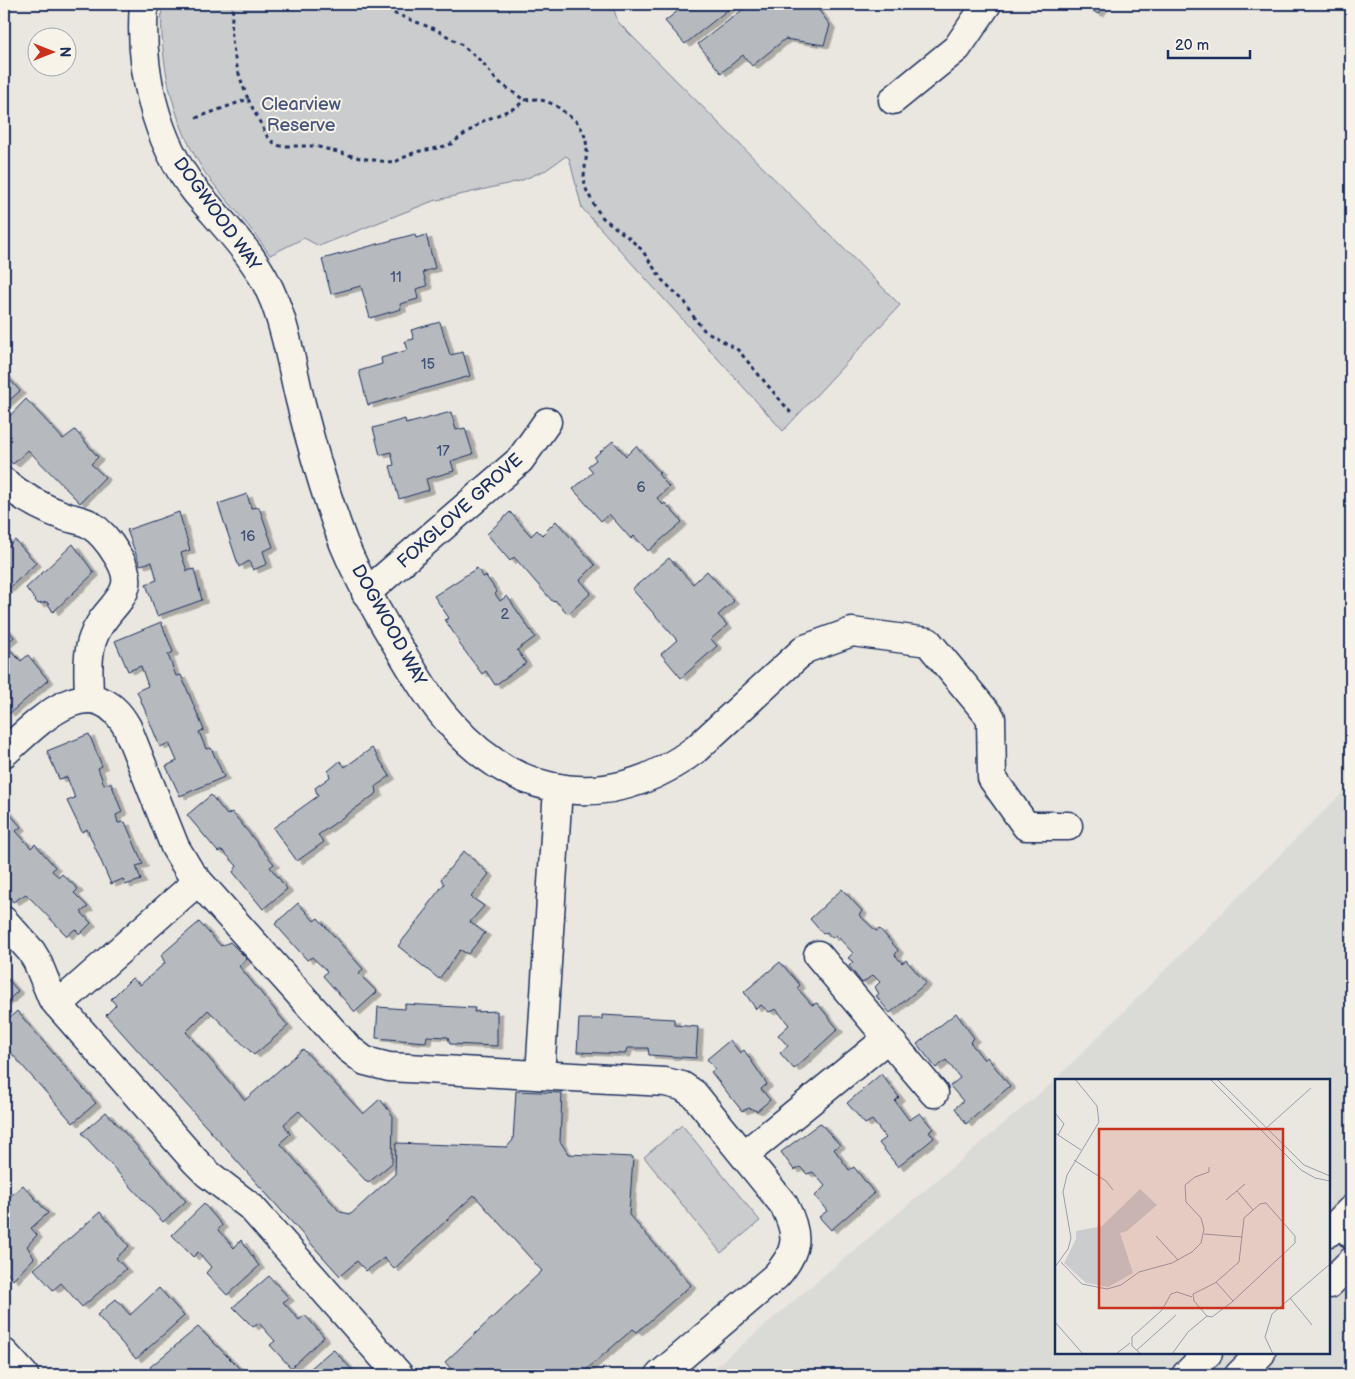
<svg xmlns="http://www.w3.org/2000/svg" width="1355" height="1379" font-family="'Balsamiq Sans',sans-serif">
<style>
.built{fill:#dadad6;fill-rule:evenodd}
.green{fill:#cbcccd;stroke:#737e96}
.building{fill:#b6babf;stroke:#1b2f5e;filter:url(#shadow)}
.lines{fill:none;stroke-linecap:round;stroke-linejoin:round}
.lane-casing{stroke:#1b2f5e;stroke-width:18}
.street-casing{stroke:#1b2f5e;stroke-width:31}
.secondary-casing{stroke:#1b2f5e;stroke-width:31}
.path{stroke:#1b2f5e;stroke-width:3;stroke-dasharray:4 4;stroke-linecap:butt}
.lane{stroke:#f7f3e8;stroke-width:14}
.street{stroke:#f7f3e8;stroke-width:28}
.secondary{stroke:#f7f3e8;stroke-width:28}
.labels{text-anchor:middle;dominant-baseline:central;stroke-width:4;stroke-linejoin:round;paint-order:stroke}
.number-label{font-size:15px;fill:#425276}
.park-label{font-size:18px;fill:#47567a;stroke:#f7f3e8}
.street-label{font-size:18px;fill:#1b2f5e;stroke:#f7f3e8}
.inset-road{fill:none;stroke:#979dac;stroke-width:1}
.view{fill:#c8321e;fill-opacity:0.15;stroke:#c8321e;stroke-width:2.5}
.inset-edge{fill:none;stroke:#1b2f5e;stroke-width:2.5}
</style>
<defs>
<filter id="shadow"><feDropShadow dx="5.5" dy="3" stdDeviation="0" flood-color="#0004"/></filter>
</defs>
<rect width="100%" height="100%" fill="#eae7e0"/>
<filter id="ink" filterUnits="userSpaceOnUse"><feTurbulence type="fractalNoise" baseFrequency=".02" numOctaves="2"/><feDisplacementMap in="SourceGraphic" scale="10" xChannelSelector="R" yChannelSelector="G"/><feConvolveMatrix kernelMatrix="1 2 1 2 8 2 1 2 1" color-interpolation-filters="sRGB"/></filter>
<g filter="url(#ink)">
<path class="built" d="M1351,784V1375H706L1051,1084ZM1056,1080H1329V1353H1056Z"/>
<g class="green">
<path d="M162,4H612L618,22L900,305L783,431L582,208L569,158L566,156L546,170L520,181L433,201L319,246L304,238L270,255C256,235 241,216 225,198C218,188 208,179 202,168C172,120 159,60 162,4Z"/>
<polygon points="682,1125 760,1221 721,1253 644,1157"/>
</g>
<g class="building">
<polygon points="682,4 735,4 685,44 665,21 684,6"/>
<polygon points="750,4 814,4 830,25 824,45 785,39 752,66 743,55 721,73 698,44"/>
<polygon points="1082,4 1104,4 1098,14"/>
<polygon points="415,234 416,238 426,235 435,268 423,272 427,286 416,289 418,299 400,304 401,309 370,318 361,286 331,294 322,259"/>
<polygon points="440,322 450,355 463,352 470,376 368,405 359,371 382,364 381,358 408,350 405,341 414,339 411,330"/>
<polygon points="4,373 20,391 4,405"/>
<polygon points="26,399 63,439 75,430 98,457 91,464 105,477 80,503 28,450 13,464 4,456 4,422"/>
<polygon points="451,412 456,430 465,428 473,454 451,461 454,471 426,479 429,490 399,499 390,466 394,465 391,452 380,455 373,428 405,419 406,424"/>
<polygon points="613,441 626,456 636,446 660,473 658,474 669,487 657,498 663,505 665,503 682,522 648,551 634,536 631,539 609,514 601,521 573,489 593,472 588,466 596,460 594,457"/>
<polygon points="247,494 251,508 259,507 273,547 263,551 267,564 253,570 249,561 239,567 218,504"/>
<polygon points="179,512 190,550 181,553 187,571 194,569 202,600 157,616 146,584 157,580 152,562 140,565 127,530"/>
<polygon points="510,512 531,536 537,530 542,535 556,521 595,565 580,580 591,593 568,614 555,600 553,602 514,557 510,561 487,534"/>
<polygon points="15,540 36,563 4,593 4,544 7,547"/>
<polygon points="73,544 94,573 53,612 47,602 38,604 26,588"/>
<polygon points="669,558 693,584 707,571 734,601 718,615 727,625 711,639 717,646 681,678 661,654 677,640 632,589"/>
<polygon points="477,568 483,577 486,576 497,592 495,594 500,601 507,596 535,637 517,650 526,663 495,685 486,671 482,674 458,642 459,641 445,620 449,618 434,596"/>
<polygon points="161,622 173,652 168,655 176,676 181,675 204,730 199,732 206,749 211,748 224,777 180,796 166,766 177,761 169,743 160,747 137,691 148,686 141,666 128,671 115,641"/>
<polygon points="4,626 14,637 5,645 21,661 28,655 48,680 9,714 4,706"/>
<polygon points="89,734 102,766 98,768 104,785 111,783 122,812 116,815 118,823 125,822 143,864 136,866 141,880 125,885 123,879 111,884 87,829 82,832 67,801 75,798 67,777 59,779 47,751"/>
<polygon points="372,748 390,776 376,786 377,793 318,835 324,842 297,861 273,828 318,796 315,788 330,777 328,771 340,761 345,767"/>
<polygon points="211,795 227,815 232,812 274,864 270,867 287,889 263,909 233,872 237,866 222,850 218,852 187,815"/>
<polygon points="4,807 21,827 16,831 31,848 35,844 55,867 52,871 59,877 62,874 78,889 74,893 88,907 81,912 91,923 80,934 75,929 67,936 26,894 13,902 4,890 4,870 6,868 4,866"/>
<polygon points="464,851 489,874 471,897 484,906 470,922 485,933 468,954 460,950 439,979 398,946 428,908 427,906 444,884 441,879"/>
<polygon points="842,889 862,911 859,915 876,931 880,929 898,950 895,955 902,963 906,960 926,983 890,1013 876,996 879,994 875,987 880,982 873,975 862,983 849,966 853,962 848,958 853,953 836,935 832,938 827,932 823,934 810,919"/>
<polygon points="298,903 314,921 318,918 363,969 359,974 377,992 355,1012 323,976 327,971 312,957 307,960 275,924"/>
<polygon points="199,922 221,946 230,942 247,959 239,966 288,1026 254,1055 208,1010 186,1032 245,1100 303,1049 363,1114 380,1099 393,1116 392,1163 368,1183 299,1111 284,1124 290,1134 280,1143 340,1212 351,1214 395,1174 396,1143 507,1147 513,1140 516,1091 562,1093 560,1141 568,1154 633,1157 629,1215 691,1285 637,1332 633,1329 580,1375 456,1375 445,1362 542,1271 474,1195 394,1269 384,1258 366,1271 357,1261 340,1276 106,1015 116,1005 111,999 132,978 140,985 165,963 161,955"/>
<polygon points="780,962 800,985 797,988 812,1005 817,1003 838,1029 794,1069 780,1053 788,1046 778,1035 789,1025 776,1009 769,1012 761,1005 756,1009 744,992"/>
<polygon points="4,975 18,991 4,1004"/>
<polygon points="405,1004 475,1008 474,1012 497,1011 497,1046 450,1044 448,1037 427,1036 426,1042 376,1038 378,1007 405,1009"/>
<polygon points="17,1011 96,1103 73,1123 4,1045 4,1023"/>
<polygon points="956,1013 974,1038 970,1042 984,1060 987,1057 1010,1086 966,1124 955,1108 963,1101 950,1086 960,1078 946,1060 936,1068 917,1044"/>
<polygon points="602,1015 674,1019 674,1025 698,1027 696,1058 649,1055 648,1048 627,1048 625,1054 577,1052 579,1019 602,1019"/>
<polygon points="730,1040 740,1053 744,1050 767,1084 761,1089 770,1100 757,1111 749,1108 742,1111 711,1072 715,1069 707,1059"/>
<polygon points="881,1074 899,1097 895,1101 909,1120 920,1113 933,1129 929,1131 934,1138 898,1167 879,1143 886,1138 872,1120 865,1124 847,1103"/>
<polygon points="106,1112 186,1201 163,1222 82,1133"/>
<polygon points="820,1123 840,1145 834,1149 849,1170 854,1167 874,1193 831,1230 819,1217 827,1211 815,1196 825,1186 813,1172 807,1174 800,1167 794,1170 781,1152"/>
<polygon points="23,1185 48,1213 31,1228 37,1235 27,1246 34,1258 13,1280 4,1269 4,1202"/>
<polygon points="204,1204 222,1225 218,1230 234,1248 241,1240 259,1266 227,1295 206,1273 211,1267 198,1252 193,1257 172,1235"/>
<polygon points="100,1212 129,1246 116,1258 126,1269 82,1307 61,1283 53,1290 34,1269"/>
<polygon points="269,1276 289,1298 283,1302 299,1320 305,1315 324,1337 291,1368 270,1345 275,1341 259,1323 253,1327 233,1307"/>
<polygon points="159,1288 184,1316 136,1359 97,1315 116,1299 130,1315"/>
<polygon points="198,1327 243,1372 239,1375 156,1375 150,1367"/>
<polygon points="333,1349 352,1370 347,1374 348,1375 303,1375"/>
</g>
<g class="lines">
<g class="lane-casing">
<polyline id="lane" points="1334,1227 1351,1243"/>
</g>
<g class="street-casing">
<g id="street">
<path d="M144,4C139,68 155,141 196,192C225,227 258,258 274,300C287,332 292,367 300,400C312,448 326,497 344,544C360,582 380,618 402,653C417,678 432,703 451,724C520,802 613,812 696,749L805,649L852,632L928,642L991,718L992,778L1026,826H1068"/>
<polyline points="893,100 957,48 987,4"/>
<path d="M4,482C22,497 42,508 64,516C72,519 81,520 89,524C102,532 110,543 117,555C144,596 105,603 93,638C86,656 89,680 89,699"/>
<polyline points="366,593 520,460 547,422"/>
<path d="M4,753C37,723 92,664 127,727L175,847L190,872L348,1048L365,1061L389,1067L665,1082L682,1086L694,1094L784,1205C800,1236 798,1251 776,1276L660,1375"/>
<polyline points="4,921 31,951 37,961 52,998 195,1161 208,1174 251,1207 399,1375"/>
<polyline points="818,955 934,1093"/>
<polyline points="58,1005 198,881"/>
<polyline points="540,1075 558,788"/>
<polyline points="744,1155 888,1038"/>
<polyline points="4,1353 24,1375"/>
</g>
</g>
<g class="secondary-casing">
<g id="secondary">
<polyline points="1329,1232 1351,1210"/>
<polyline points="1329,1284 1351,1262"/>
<polyline points="1186,1375 1208,1353"/>
<polyline points="1239,1375 1261,1353"/>
</g>
</g>
<g class="path">
<polyline points="381,4 385,8 393,13 437,30 462,45 483,63 496,80 524,100 537,99 545,101 555,105 577,122 583,131 586,140 587,151 584,176 585,187 595,207 603,218 629,238 642,250 662,280 685,302 695,319 704,330 738,350 791,413"/>
<polyline points="248,99 267,136 274,143 280,146 315,146 360,158 388,162 397,161 415,152 438,148 451,144 483,121 517,107 524,100"/>
<path d="M196,118L248,99C236,70 227,35 234,4"/>
</g>
<use href="#lane" class="lane"/>
<use href="#street" class="street"/>
<use href="#secondary" class="secondary"/>
</g>
</g>
<g class="labels">
<g class="number-label">
<text x="396" y="277">11</text>
<text x="428" y="364">15</text>
<text x="443" y="451">17</text>
<text x="641" y="487">6</text>
<text x="248" y="536">16</text>
<text x="505" y="614">2</text>
</g>
<g class="park-label">
<text x="301" y="104">Clearview<tspan x="301" dy="21">Reserve</tspan></text>
</g>
<g class="street-label">
<text transform="translate(217 214) rotate(54)">DOGWOOD WAY</text>
<text transform="translate(460 511) rotate(-42)">FOXGLOVE GROVE</text>
<text transform="translate(389 625) rotate(61)">DOGWOOD WAY</text>
</g>
</g>
<g transform="translate(1055 1079)">
<rect width="275" height="275" fill="#eae7e0"/>
<path d="M85,110L102,126L72,152L65,154L78,194L53,208L31,204L9,184L21,160V152L47,147Z" fill="#cbcccd"/>
<path class="inset-road" d="M155,0L246,91L260,99L275,102M162,0L249,86L275,97M0,34L9,45L3,56M209,51L256,9M0,54L26,71M19,81L51,102L58,111M182,112L198,131M171,121L190,105M211,124L240,157V164L177,223L157,238L152,237L139,222L138,215L160,204L184,183L189,139L205,125ZM149,155L187,158M101,157L123,181M6,183L27,205L52,210L66,206L84,193L117,184L137,173L146,164L149,150L146,139L131,123L130,106L140,98L154,93V88M0,188L13,170L16,159L8,113L12,96L44,43L42,27L20,0M161,203L178,222M235,219L257,246M0,243L28,275M82,271L121,236M61,275L75,264M86,275L77,267V258L107,231L116,215L122,213L137,218M117,275L133,253L152,237M218,275L210,258L217,235L275,185"/>
<path class="view" d="M44,50H228V229H44Z"/>
<rect width="275" height="275" class="inset-edge"/>
</g>
<rect width="1355" height="1379" fill="none" stroke="#f7f3e8" stroke-width="20"/>
<rect x="10" y="10" width="1335" height="1359" fill="none" stroke="#1b2f5e" stroke-width="2" filter="url(#ink)"/>
<g transform="translate(52 52) rotate(90)"><circle r="24" fill="#f7f3e8" stroke="#9fa5b1"/>
<path d="M0-4L9 19L0 12L-9 19Z" fill="#c8321e"/>
<text y="-8" font-size="14" font-weight="bold" text-anchor="middle" fill="#1b2f5e">N</text>
</g>
<path d="M1168 50v8h82v-8" fill="none" stroke="#1b2f5e" stroke-width="2.5"/>
<text x="1175" y="50" font-size="15" fill="#1b2f5e" stroke="#f7f3e8" stroke-width="4" paint-order="stroke">20 m</text>
</svg>
